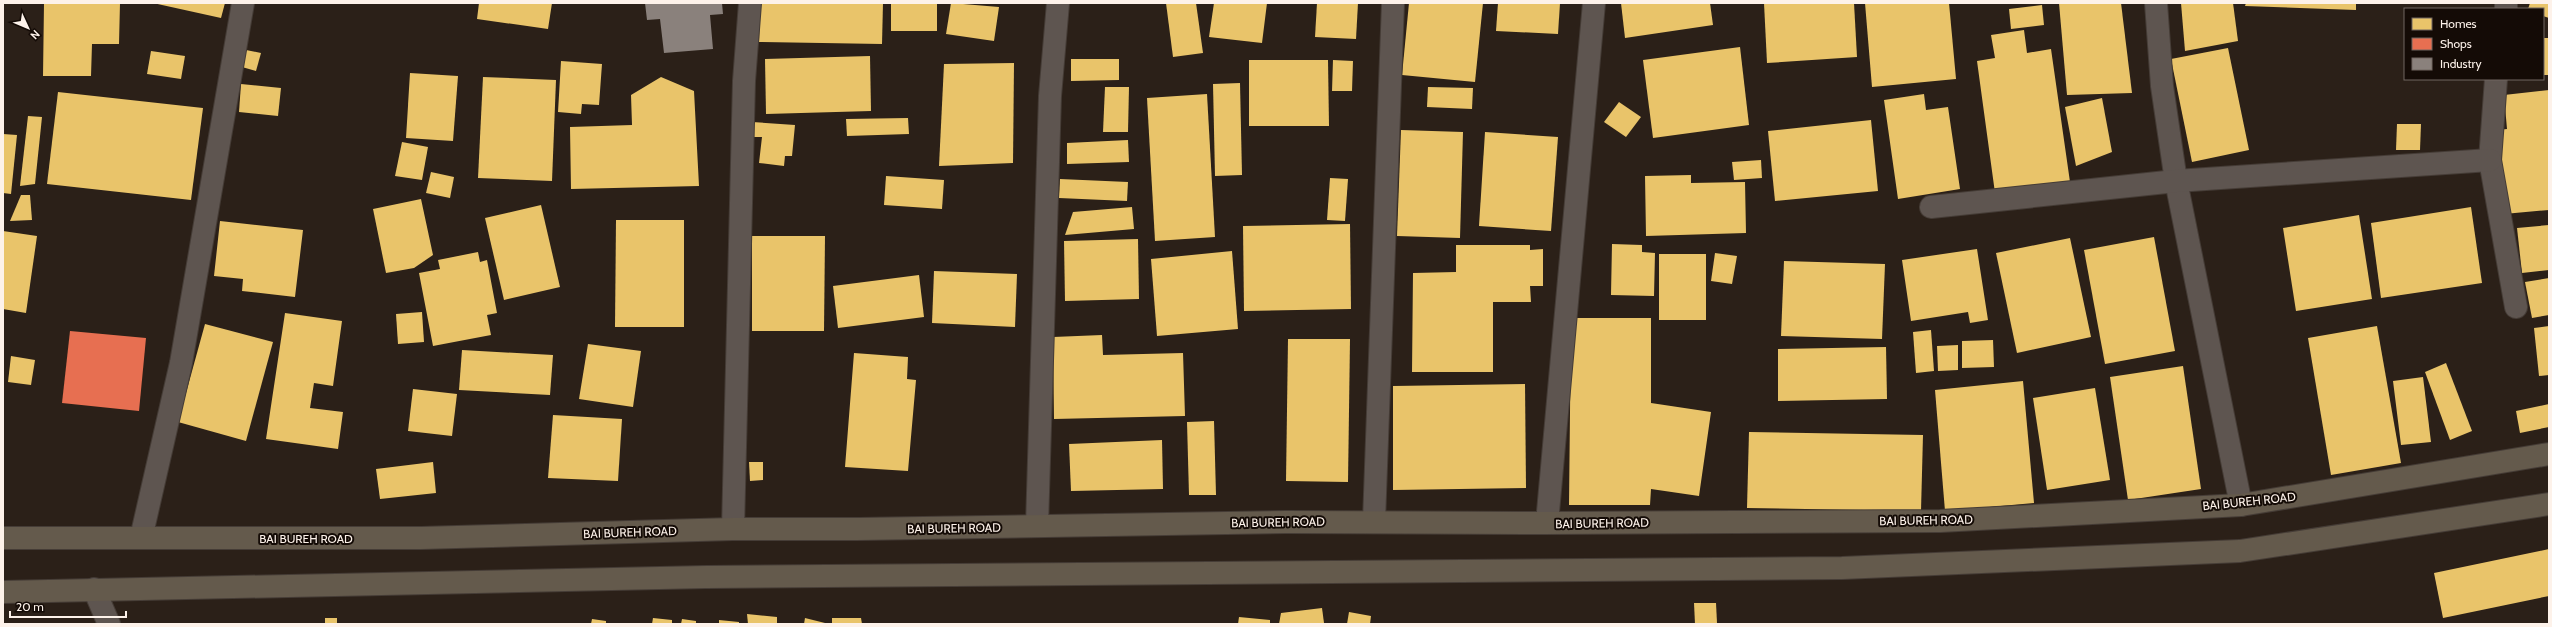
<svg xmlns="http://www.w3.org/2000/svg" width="2552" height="627" font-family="Cabin,sans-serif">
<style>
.homes{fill:#e9c46a}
.shops{fill:#e76f51}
.industry{fill:#8a817c}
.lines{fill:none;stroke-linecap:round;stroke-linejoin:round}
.minor-casing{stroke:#453c36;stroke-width:24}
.trunk-casing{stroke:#453c36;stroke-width:24}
.minor{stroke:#5e5550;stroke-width:22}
.trunk{stroke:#645a4c;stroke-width:22}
.labels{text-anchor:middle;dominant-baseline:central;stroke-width:4;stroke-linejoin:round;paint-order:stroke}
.street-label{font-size:12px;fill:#fdf2ea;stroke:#140b06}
</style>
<rect width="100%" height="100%" fill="#2b2018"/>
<g class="homes">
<polygon points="44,3 120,3 119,44 92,44 91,76 43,76"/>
<polygon points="153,3 225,3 221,18"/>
<polygon points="479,3 552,3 548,29 477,19"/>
<polygon points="760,3 883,3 882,44 759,42"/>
<rect x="891" y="3" width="46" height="28"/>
<polygon points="951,3 999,7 994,41 946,34"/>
<polygon points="1166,3 1196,3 1203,53 1173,57"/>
<polygon points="1214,3 1267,3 1262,43 1209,37"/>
<polygon points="1317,3 1358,3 1356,39 1315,37"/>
<polygon points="1409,3 1483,3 1475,82 1402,75"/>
<polygon points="1498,3 1560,3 1558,34 1496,31"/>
<polygon points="1621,3 1710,3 1713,25 1625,38"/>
<polygon points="1764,3 1854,3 1857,57 1767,63"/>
<polygon points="1865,3 1949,3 1956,79 1872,87"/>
<polygon points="2059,3 2121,3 2132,93 2067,95"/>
<polygon points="2181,3 2233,3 2238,41 2185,51"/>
<polygon points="2246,3 2356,3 2356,10 2245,6"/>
<polygon points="2530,3 2549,3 2549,18 2543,16 2543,9 2528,9"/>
<polygon points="2042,5 2044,25 2011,29 2009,9"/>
<polygon points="2024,30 2027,53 2051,49 2070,182 1995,193 1977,61 1995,58 1991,35"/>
<rect x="2543" y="38" width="6" height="37"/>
<polygon points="1740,47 1749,125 1653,138 1643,60"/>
<polygon points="2228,48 2249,150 2192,162 2171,59"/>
<polygon points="246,50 261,53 256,71 242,67"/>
<polygon points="151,51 185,56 181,79 147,74"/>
<polygon points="870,56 871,111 766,114 765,59"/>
<polygon points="1071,59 1119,59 1119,80 1071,81"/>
<polygon points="1249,60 1328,60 1329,126 1249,126"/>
<polygon points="1333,60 1353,61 1352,91 1332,91"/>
<polygon points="561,61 602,64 599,105 582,104 581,114 558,112"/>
<polygon points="1014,63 1013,163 939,166 944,64"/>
<polygon points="410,73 458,76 453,141 406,138"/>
<polygon points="483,77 556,80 552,181 478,178"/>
<polygon points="661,77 694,91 699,186 571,189 570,127 632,125 631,95"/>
<polygon points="1240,83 1242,175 1215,176 1213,84"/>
<polygon points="241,84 281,88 278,116 239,112"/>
<polygon points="1105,87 1129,87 1128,132 1103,132"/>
<polygon points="1428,87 1473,88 1472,109 1427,107"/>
<polygon points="2549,90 2549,210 2504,214 2497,130 2507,129 2504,95"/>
<polygon points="58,92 203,108 191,200 47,184"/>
<polygon points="1207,94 1215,237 1155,241 1147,98"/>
<polygon points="1924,94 1926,110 1948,107 1960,189 1898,199 1884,100"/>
<polygon points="2102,98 2112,152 2076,166 2065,107"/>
<polygon points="1619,102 1641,117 1626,137 1604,122"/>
<polygon points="28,116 42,117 35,184 20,186"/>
<polygon points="908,118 909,134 847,136 846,119"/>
<polygon points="1871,120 1878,191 1775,201 1768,131"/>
<polygon points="752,122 795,125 792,156 785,156 784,166 759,163 762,137 750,137"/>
<polygon points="2397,124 2421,124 2420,150 2396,150"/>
<polygon points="1401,130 1463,132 1460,238 1397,236"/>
<polygon points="1485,132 1558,137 1551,231 1479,226"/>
<polygon points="3,134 17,135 11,194 3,193"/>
<polygon points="1128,140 1129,162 1067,164 1067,143"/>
<polygon points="402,142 428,147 422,180 395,176"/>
<polygon points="1761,160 1762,178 1734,180 1732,162"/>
<polygon points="431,172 454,177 450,198 426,193"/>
<polygon points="1691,175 1691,183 1745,182 1746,233 1646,236 1645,176"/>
<polygon points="886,176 944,180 942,209 884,205"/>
<polygon points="1330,178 1348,179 1345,221 1327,220"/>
<polygon points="1060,179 1128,182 1127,201 1059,198"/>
<polygon points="21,195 30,195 32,220 10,221"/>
<polygon points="421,199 433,255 414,268 386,273 373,209"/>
<polygon points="541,205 560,287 504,300 485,218"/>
<polygon points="1132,207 1134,229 1065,235 1073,212"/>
<polygon points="2471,207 2482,283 2381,298 2371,223"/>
<polygon points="2359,215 2372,299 2296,311 2283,228"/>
<polygon points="616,220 684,220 684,327 615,327"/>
<polygon points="220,221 303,230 295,297 242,291 243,279 214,276"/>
<polygon points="1350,224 1351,309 1244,311 1243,226"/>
<polygon points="2549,225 2549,270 2522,273 2517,228"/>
<polygon points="3,231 37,236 26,313 3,309"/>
<polygon points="752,236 825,236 824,331 752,331"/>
<polygon points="2154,237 2175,351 2105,364 2084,250"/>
<polygon points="2070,238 2091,337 2017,353 1996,253"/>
<polygon points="1138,239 1139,299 1065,301 1064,241"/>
<polygon points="1612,244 1642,245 1642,252 1655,253 1654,296 1611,295"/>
<polygon points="1456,245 1530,245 1530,250 1543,249 1543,286 1530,286 1531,302 1493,302 1493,372 1412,372 1413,273 1456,272"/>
<polygon points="1977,249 1988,320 1970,323 1968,312 1911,321 1902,260"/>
<polygon points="1232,251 1238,329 1157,336 1151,259"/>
<polygon points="478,252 480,262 487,260 497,313 487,315 491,335 433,346 419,273 440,269 438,260"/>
<polygon points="1715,253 1737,256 1732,284 1711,281"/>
<rect x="1659" y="254" width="47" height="66"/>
<polygon points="1784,261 1885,264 1882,339 1781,336"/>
<polygon points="934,271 1017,274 1015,327 932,323"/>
<polygon points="919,275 924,317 838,328 833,286"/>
<polygon points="2549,278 2549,315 2532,318 2525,282"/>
<polygon points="422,312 424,342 398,344 396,314"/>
<polygon points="285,313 342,321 333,386 314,383 310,408 343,412 338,449 266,439"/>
<polygon points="1571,318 1651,318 1651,403 1711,412 1699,496 1651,489 1650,505 1569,505"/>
<polygon points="205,324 273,342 246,441 178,422"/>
<polygon points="2377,326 2401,463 2331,475 2308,338"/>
<polygon points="2549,326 2549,375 2539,376 2534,328"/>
<polygon points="1931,330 1934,371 1916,373 1913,332"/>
<polygon points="1102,335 1103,355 1183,353 1185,416 1054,419 1053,337"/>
<polygon points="1288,339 1350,339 1348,482 1286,481"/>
<polygon points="1993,340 1994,367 1962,368 1962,341"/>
<polygon points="588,344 641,351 633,407 579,399"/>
<polygon points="1958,345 1958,370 1938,371 1937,346"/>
<polygon points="1886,347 1887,399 1778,401 1778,349"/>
<polygon points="462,350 553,355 550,395 459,390"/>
<polygon points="854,353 908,357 907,379 916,380 908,471 845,467"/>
<polygon points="11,356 35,360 31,385 8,382"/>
<polygon points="2446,363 2472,431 2450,440 2425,372"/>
<polygon points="2183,366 2201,489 2128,500 2110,377"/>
<polygon points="2423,377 2431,442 2401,445 2393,381"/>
<polygon points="2023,381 2034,503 1945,511 1935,390"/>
<polygon points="1525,384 1526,488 1393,490 1393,386"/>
<polygon points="2095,388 2110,480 2047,490 2033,398"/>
<polygon points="413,389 457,394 452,436 408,431"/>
<polygon points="2549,404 2549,427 2520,433 2516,411"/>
<polygon points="553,415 622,419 618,481 548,478"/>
<polygon points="1214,421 1216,495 1189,495 1187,422"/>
<polygon points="1749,432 1923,435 1921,511 1747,508"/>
<polygon points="1162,440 1163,489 1071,491 1069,444"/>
<polygon points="433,462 436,493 380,499 376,469"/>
<polygon points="749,462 763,462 763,480 750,481"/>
<polygon points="2549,549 2549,596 2443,618 2434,573"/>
<polygon points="1694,603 1716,603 1717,623 1695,624"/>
<polygon points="1322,608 1324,623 1279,624 1281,613"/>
<polygon points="1349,612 1371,616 1370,624 1347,624"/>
<polygon points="747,614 777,617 777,624 748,624"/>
<polygon points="1239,617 1270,620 1270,624 1238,624"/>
<rect x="325" y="618" width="12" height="6"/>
<polygon points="653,618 672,620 672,624 652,624"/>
<polygon points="805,618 825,623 825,624 804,624"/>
<polygon points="832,618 861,618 862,624 832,624"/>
<polygon points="592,619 606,621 606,624 591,624"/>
<polygon points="682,619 696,621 696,624 681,624"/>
<polygon points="719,620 739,622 739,624 719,624"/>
</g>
<polygon class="shops" points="70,331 146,338 139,411 62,403"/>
<polygon class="industry" points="645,3 722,3 723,14 710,15 713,49 664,53 660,19 647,20"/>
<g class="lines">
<g class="minor-casing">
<g id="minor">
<polyline points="2156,3 2162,86 2176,181 2241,505"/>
<polyline points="2506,9 2506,3"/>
<polyline points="2496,79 2490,160 2516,307"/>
<polyline points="1931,207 2176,181 2490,160"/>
<polyline points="1374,521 1393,3"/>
<polyline points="1547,523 1594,3"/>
<polyline points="1037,526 1050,96 1058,3"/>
<polyline points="733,529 744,81 750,3"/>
<polyline points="141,538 181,363 243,3"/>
<polyline points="94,589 109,624"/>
</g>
</g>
<g class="trunk-casing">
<g id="trunk">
<polyline points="3,538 421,538 733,529 858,529 1286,522 1547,523 1940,521 2241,505 2549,454"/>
<polyline points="3,592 706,577 1842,568 2240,551 2549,504"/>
</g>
</g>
<use href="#minor" class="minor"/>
<use href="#trunk" class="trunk"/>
</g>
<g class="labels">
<g class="street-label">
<text transform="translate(2249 501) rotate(-6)">BAI BUREH ROAD</text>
<text transform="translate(1926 520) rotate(-1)">BAI BUREH ROAD</text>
<text transform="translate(1278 522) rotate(-1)">BAI BUREH ROAD</text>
<text transform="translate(1602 523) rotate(-1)">BAI BUREH ROAD</text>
<text transform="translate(954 528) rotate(-1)">BAI BUREH ROAD</text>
<text transform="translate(630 532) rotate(-2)">BAI BUREH ROAD</text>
<text x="306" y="538">BAI BUREH ROAD</text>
</g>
</g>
<rect width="2552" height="627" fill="none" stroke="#fdf2ea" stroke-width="8"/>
<rect x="2404" y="8" width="140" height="72" fill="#140b06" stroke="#716761"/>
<rect x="2412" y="18" width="20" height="12" fill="#e9c46a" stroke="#716761"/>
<text x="2440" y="28" font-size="12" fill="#fdf2ea">Homes</text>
<rect x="2412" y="38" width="20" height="12" fill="#e76f51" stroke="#716761"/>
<text x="2440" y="48" font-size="12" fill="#fdf2ea">Shops</text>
<rect x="2412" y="58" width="20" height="12" fill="#8a817c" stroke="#716761"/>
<text x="2440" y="68" font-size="12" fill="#fdf2ea">Industry</text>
<g transform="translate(28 28) rotate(134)" stroke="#140b06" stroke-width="3" paint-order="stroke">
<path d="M0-3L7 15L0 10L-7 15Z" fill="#fdf2ea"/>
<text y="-6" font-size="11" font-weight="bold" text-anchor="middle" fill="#fdf2ea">N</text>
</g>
<path d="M10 611v6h116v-6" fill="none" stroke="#fdf2ea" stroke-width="2"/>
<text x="16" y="611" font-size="12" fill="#fdf2ea" stroke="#140b06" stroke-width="3" paint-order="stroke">20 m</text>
</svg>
